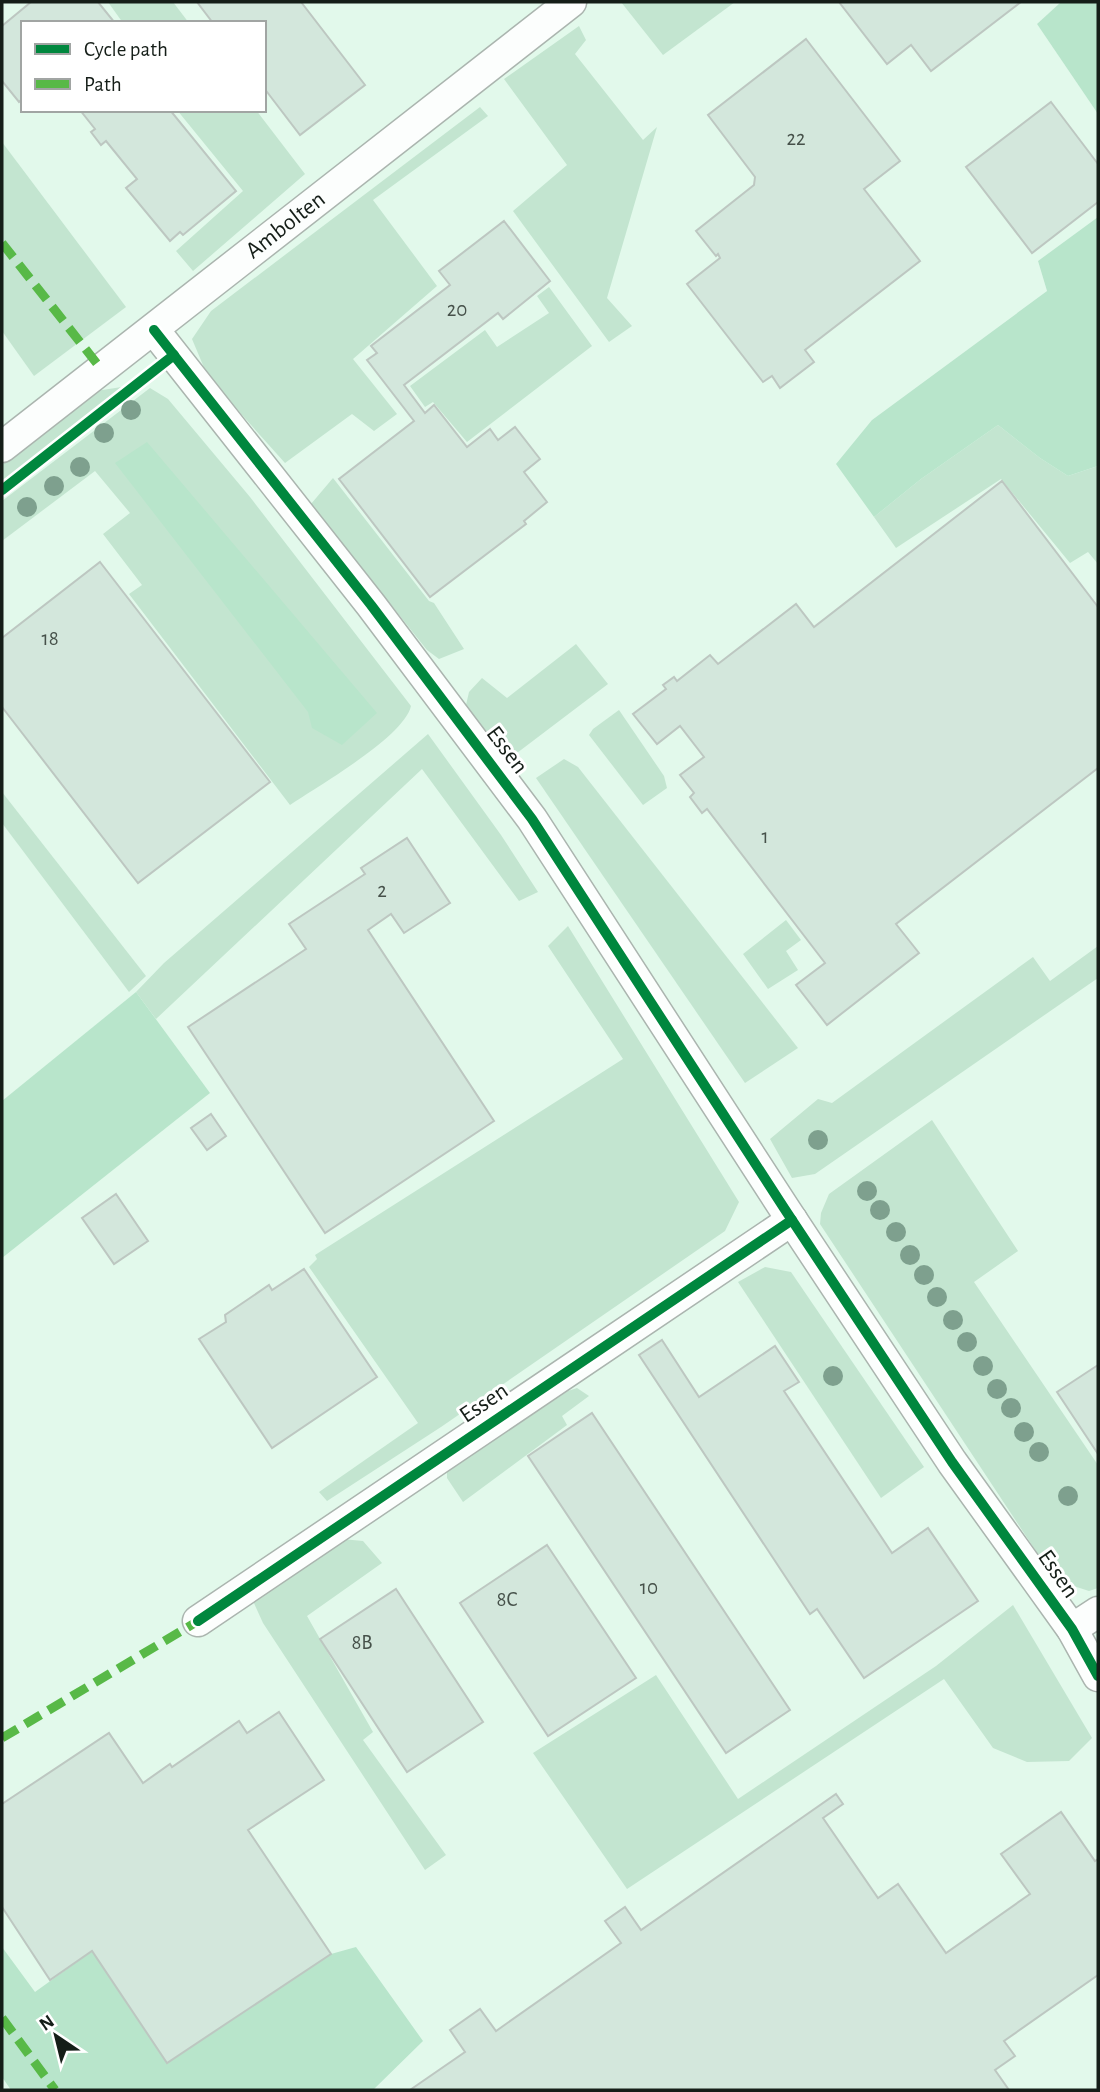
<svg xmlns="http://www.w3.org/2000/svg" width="1100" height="2092" font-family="'Alegreya Sans',sans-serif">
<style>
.built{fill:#e2f9eb;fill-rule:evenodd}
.green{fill:#c3e5d0}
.forest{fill:#b8e5cb}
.building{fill:#d3e7dc;stroke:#bdc7c1;stroke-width:2}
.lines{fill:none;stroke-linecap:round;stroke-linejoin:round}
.minor-casing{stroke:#abb5af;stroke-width:33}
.minor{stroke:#fcfefd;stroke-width:30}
.quiet{stroke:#58b947;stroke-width:9;stroke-dasharray:18 9;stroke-linecap:butt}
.cycleway-casing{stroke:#fff;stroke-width:15}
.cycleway{stroke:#00873e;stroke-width:10}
.tree{fill:#7ea08e}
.labels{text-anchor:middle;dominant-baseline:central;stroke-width:6;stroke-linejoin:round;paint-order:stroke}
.number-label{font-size:21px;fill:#46514a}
.street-label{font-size:24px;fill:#151e18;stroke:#fff}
</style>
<rect width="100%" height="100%" fill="#eefaf3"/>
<path class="built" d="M2,2H1061L1037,24L1098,114V217L1038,261L1047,291L872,420L998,425L1068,476L1098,466V2090H2ZM23,23H264V110H23Z"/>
<g class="green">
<polygon points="108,2 173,2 189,23 123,23"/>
<polygon points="621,2 735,2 663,55"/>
<polygon points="579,26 586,40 575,54 643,140 657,127 607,298 632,326 609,342 513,211 567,165 504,79"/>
<polygon points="480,107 488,116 373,200 437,286 353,359 397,414 374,431 352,414 285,463 208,377 192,339 211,311"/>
<polygon points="177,110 256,110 305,174 193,271 176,251 243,191"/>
<polygon points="2,142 126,307 34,376 2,331"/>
<polygon points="549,287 592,346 467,442 433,402 425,407 410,386 485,330 497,347 549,313 537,296"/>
<polygon points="128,386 2,481 2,465 96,391"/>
<path d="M150,388L168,399L250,497L411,706C404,737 318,786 290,805L129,594L142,585L103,534L130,513L95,471L2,541V501Z"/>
<polygon points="998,425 1040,458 1068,476 1098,466 1098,564 1088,552 1070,563 1001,479 896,548 874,517 921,479"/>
<polygon points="333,478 429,601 434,603 464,649 439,659 427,650 311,504"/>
<polygon points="576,644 608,684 513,756 502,754 466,705 469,692 482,678 507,698"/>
<polygon points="619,710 664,776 667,788 643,805 589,735 593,729"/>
<polygon points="428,734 501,835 538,892 519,901 422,769 156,1019 136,992 164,963"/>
<polygon points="564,759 578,767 798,1048 745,1083 536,778"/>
<polygon points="2,792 146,976 129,992 2,823"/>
<polygon points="786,920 801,940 786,951 798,970 768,989 743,954"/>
<polygon points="568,926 739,1202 725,1231 441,1427 327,1501 319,1492 418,1423 309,1267 317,1259 315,1255 623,1059 548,946"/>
<polygon points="1098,946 1098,978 815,1174 792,1178 770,1139 818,1099 832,1103 1033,957 1050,981"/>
<polygon points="932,1120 1018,1251 974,1282 1098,1465 1098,1588 1089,1591 1055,1580 820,1224 821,1213 829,1194"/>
<polygon points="765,1267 791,1272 924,1467 881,1498 738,1282"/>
<polygon points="577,1388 589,1396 562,1416 567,1425 463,1502 447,1478 447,1472 568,1391"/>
<polygon points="342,1539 363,1541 382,1563 307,1616 373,1732 363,1740 446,1855 425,1870 263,1623 253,1601"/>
<polygon points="1013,1605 1092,1738 1069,1761 1027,1762 993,1748 944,1679 627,1889 533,1753 656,1675 738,1799 936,1666"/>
</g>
<g class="forest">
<polygon points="1061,2 1098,2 1098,114 1037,24"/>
<polygon points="1098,217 1098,466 1068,476 1040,458 998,425 921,479 874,517 836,464 872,420 1047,291 1038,261"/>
<polygon points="147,442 377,713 342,745 312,728 308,712 115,463"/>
<polygon points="136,992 210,1093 2,1258 2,1101"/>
<polygon points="2,1947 35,1992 92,1951 167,2063 331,1954 356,1947 423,2041 373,2090 11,2090 2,2077"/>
</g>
<g class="building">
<polygon points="31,2 98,2 115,23 23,23 23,98 19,102 2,81 2,26"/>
<polygon points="197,2 301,2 365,85 300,135 264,88 264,23 213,23"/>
<polygon points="839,2 1021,2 931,71 911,45 887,64"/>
<polygon points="806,39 900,161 864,189 920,261 805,350 814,362 780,388 772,376 763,382 687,284 720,258 718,254 716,256 696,231 754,185 755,177 708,115"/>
<polygon points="1051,102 1098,164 1098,202 1032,253 966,167"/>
<polygon points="80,110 170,110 236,191 183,235 180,232 170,241 126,188 137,179 106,141 101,145 91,132 95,129"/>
<polygon points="504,221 550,281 503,319 498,313 404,385 425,413 434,405 467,447 490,429 498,440 515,427 540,459 524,472 547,502 524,521 526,524 430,597 339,479 414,421 367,360 377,353 371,346 450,285 439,271"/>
<polygon points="1002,481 1098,607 1098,768 896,924 919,953 827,1025 796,985 825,963 707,809 702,813 690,797 694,793 680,775 704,757 680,726 657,744 633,714 666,689 663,685 674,677 677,681 710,655 718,664 796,604 814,627"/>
<polygon points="100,562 270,782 138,883 2,707 2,638"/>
<polygon points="407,838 450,903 404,933 391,914 368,930 494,1121 325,1233 188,1027 306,949 289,924 365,874 361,868"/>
<polygon points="211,1114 226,1136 207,1150 191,1128"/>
<polygon points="116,1194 148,1241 114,1264 82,1218"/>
<polygon points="304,1269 377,1377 272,1448 199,1339 226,1322 225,1315 269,1285 272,1290"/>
<polygon points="662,1340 699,1397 775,1346 799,1382 784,1391 892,1553 928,1528 978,1601 864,1678 817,1609 810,1614 639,1355"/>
<polygon points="1098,1365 1098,1454 1057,1392"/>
<polygon points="592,1413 790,1710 726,1753 528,1456"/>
<polygon points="547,1545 636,1678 548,1736 460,1603"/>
<polygon points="396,1589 483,1722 407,1772 320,1639"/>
<polygon points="279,1712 324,1780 248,1830 331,1954 167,2063 92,1951 50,1980 2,1907 2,1804 109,1733 143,1783 170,1764 172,1767 239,1721 247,1733"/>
<polygon points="836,1794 843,1804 823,1818 878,1898 898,1884 946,1953 1030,1894 1001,1854 1061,1812 1095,1861 1098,1859 1098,1975 1004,2041 1015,2056 995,2070 1009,2090 410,2090 465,2052 450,2030 480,2009 496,2031 621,1943 605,1921 625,1907 641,1930"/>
</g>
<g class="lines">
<g class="minor-casing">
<g id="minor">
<polyline points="154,330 371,605 532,819 784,1208 952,1462 1072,1629 1098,1676"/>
<path id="s1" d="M2,447L571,2"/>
<polyline points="198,1621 792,1220"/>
<polyline points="1072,1629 1098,1612"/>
</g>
</g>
<use href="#minor" class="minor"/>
<g class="quiet">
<polyline points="2,243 102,370"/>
<polyline points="2,1738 198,1621"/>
<polyline points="2,2018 55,2090"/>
</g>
<g class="cycleway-casing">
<g id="cycleway">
<polyline points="154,330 371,605 532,819 784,1208 952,1462 1072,1629 1098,1676"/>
<polyline points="2,490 174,355"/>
<polyline points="198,1621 792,1220"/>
</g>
</g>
<use href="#cycleway" class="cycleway"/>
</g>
<g class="tree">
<circle cx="131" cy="410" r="10"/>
<circle cx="104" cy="433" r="10"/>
<circle cx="80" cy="467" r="10"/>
<circle cx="54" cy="486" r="10"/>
<circle cx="27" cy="507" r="10"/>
<circle cx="818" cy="1140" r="10"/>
<circle cx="867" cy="1191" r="10"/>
<circle cx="880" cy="1210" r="10"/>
<circle cx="896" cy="1232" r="10"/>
<circle cx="910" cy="1255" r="10"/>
<circle cx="924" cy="1275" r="10"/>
<circle cx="937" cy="1297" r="10"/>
<circle cx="953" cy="1320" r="10"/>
<circle cx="967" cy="1342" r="10"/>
<circle cx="983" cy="1366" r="10"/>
<circle cx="833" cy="1376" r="10"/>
<circle cx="997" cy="1389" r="10"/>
<circle cx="1011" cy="1408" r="10"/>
<circle cx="1024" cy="1432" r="10"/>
<circle cx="1039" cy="1452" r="10"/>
<circle cx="1068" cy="1496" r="10"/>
</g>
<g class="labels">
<g class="number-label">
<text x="796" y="138">22</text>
<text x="457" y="309">20</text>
<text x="50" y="638">18</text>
<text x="765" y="836">1</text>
<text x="382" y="890">2</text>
<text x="649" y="1587">10</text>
<text x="507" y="1599">8C</text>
<text x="362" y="1642">8B</text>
</g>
<g class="street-label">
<text stroke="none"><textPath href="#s1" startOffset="360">Ambolten</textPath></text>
<text transform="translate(507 750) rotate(53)">Essen</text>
<text transform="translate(484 1403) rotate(-34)">Essen</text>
<text transform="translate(1058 1574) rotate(55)">Essen</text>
</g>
</g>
<rect width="1100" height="2092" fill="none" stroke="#151e18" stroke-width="7"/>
<rect x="21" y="21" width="245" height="91" fill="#ffffff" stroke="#a1a5a3" stroke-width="2"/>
<rect x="35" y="44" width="35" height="10" fill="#00873e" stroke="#a1a5a3" stroke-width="2"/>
<text x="84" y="56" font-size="21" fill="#151e18">Cycle path</text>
<rect x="35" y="79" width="35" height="10" fill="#58b947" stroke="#a1a5a3" stroke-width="2"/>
<text x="84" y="91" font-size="21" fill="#151e18">Path</text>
<g transform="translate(56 2036) rotate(325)" stroke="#ffffff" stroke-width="5" paint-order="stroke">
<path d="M0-5L12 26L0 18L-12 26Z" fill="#151e18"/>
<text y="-10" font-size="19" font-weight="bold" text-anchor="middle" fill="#151e18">N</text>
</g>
</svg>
